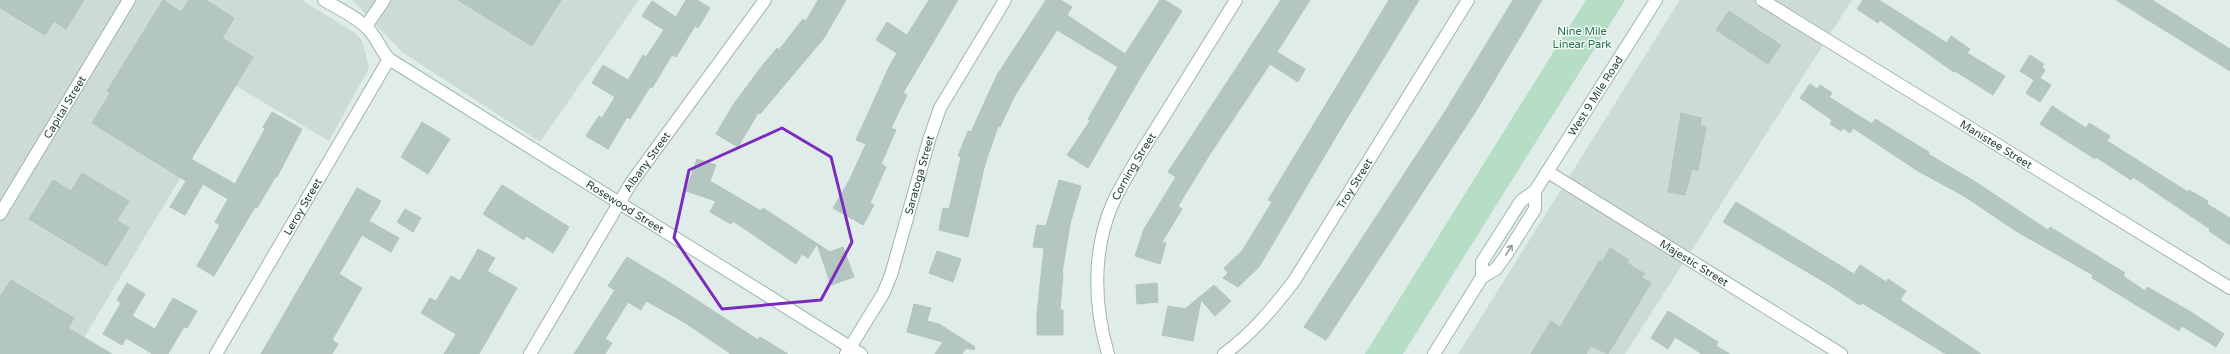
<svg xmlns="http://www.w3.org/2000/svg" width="2230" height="354" font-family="'Varela Round',sans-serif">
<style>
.built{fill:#cddbd7}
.green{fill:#b6dec7}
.building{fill:#b4c6c1;stroke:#b1c5c0}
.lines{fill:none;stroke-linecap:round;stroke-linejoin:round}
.street-casing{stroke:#a2b4b0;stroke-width:14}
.secondary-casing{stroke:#9db8b2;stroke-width:14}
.street{stroke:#fff;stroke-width:12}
.secondary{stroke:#fff;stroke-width:12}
.oneway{stroke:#8f9e9c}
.marked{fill:none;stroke:#7b2cbf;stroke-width:3;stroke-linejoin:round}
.labels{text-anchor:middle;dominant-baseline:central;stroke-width:3;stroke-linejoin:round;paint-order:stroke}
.park-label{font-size:11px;fill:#277651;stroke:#f0f8f5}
.street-label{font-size:11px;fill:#1f3d39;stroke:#f0f8f5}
</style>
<rect width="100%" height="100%" fill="#dfece8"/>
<g class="built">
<polygon points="0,0 302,0 355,33 362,40 369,68 329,141 236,86 74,354 0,354"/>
<polygon points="352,0 639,0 540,142 402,52"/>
<polygon points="1680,0 1852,0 1625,354 1458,354"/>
</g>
<polygon class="green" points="1586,0 1625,0 1403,354 1365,354"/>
<g class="building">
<polygon points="0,0 84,0 66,29 54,21 45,35 0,8"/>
<polygon points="163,0 181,12 189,0 206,0 234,18 222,38 253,57 191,159 235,184 265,129 263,127 272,112 302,129 277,177 276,176 257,208 255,207 214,276 197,266 220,225 215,222 228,199 203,184 185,215 170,207 186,181 92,123 110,93 107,91"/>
<polygon points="458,0 561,0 532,46"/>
<polygon points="686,0 697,0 710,8 698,28 695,26 676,57 672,55 652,88 650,87 630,119 627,117 608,149 586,136 599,116 602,118 615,97 592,83 603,65 628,80 643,55 646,57 664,30 642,16 652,1 676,17"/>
<polygon points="818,0 846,0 824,38 760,114 758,113 738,147 716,134 733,105 762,66 777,48 779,50 803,19 806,21"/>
<polygon points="929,0 958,0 903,93 907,95 891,128 896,130 881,164 886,167 870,203 874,205 863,225 833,208 849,181 866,144 856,140 889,67 897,53 876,40 887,22 907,35"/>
<polygon points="1046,0 1061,0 1072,7 1067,15 1125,54 1160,0 1165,0 1182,11 1140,78 1088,168 1067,155 1090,121 1088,119 1118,67 1057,30 1015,95 1000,127 998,126 985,164 968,237 939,230 943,208 949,209 961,157 958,156 968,131 971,132 997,75"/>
<polygon points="1281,0 1310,0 1277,52 1305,69 1298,82 1270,64 1210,154 1178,206 1182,209 1162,242 1166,243 1160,264 1135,256 1144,229 1176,177 1168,172"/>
<polygon points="1389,0 1419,0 1341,128 1259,267 1238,287 1223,278 1228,273 1224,268 1242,251 1272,202 1268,200"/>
<polygon points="1513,0 1542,0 1476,111 1326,340 1304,327 1446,110"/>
<polygon points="1863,0 1879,0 1947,43 1951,36 1970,49 1967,53 2005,76 1993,95 1955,71 1954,72 1880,20 1878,23 1857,9"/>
<polygon points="2116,0 2152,0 2163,7 2230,49 2230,71"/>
<polygon points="1729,11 1781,45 1768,64 1716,30"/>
<polygon points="2030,55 2044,64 2042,67 2045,70 2040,78 2051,85 2040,102 2026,93 2034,80 2020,71"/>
<polygon points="1810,84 1817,89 1820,85 1832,93 1829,97 1872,124 1875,119 1909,140 1929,152 1928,154 1974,181 2048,230 2050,227 2125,273 2123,276 2145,291 2147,287 2191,312 2224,334 2216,347 2182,326 2179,331 2092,278 2093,275 2016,231 1964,196 1918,171 1853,128 1850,133 1843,128 1841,131 1830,124 1832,120 1800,98"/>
<polygon points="2052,106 2086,128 2089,123 2110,136 2107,141 2188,192 2189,190 2208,201 2207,204 2230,218 2230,245 2209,231 2210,229 2133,177 2131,180 2096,157 2095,159 2040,124"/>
<polygon points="1681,113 1701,118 1700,126 1706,127 1698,170 1692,169 1685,195 1668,192"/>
<polygon points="422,122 450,139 428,174 401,157"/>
<polygon points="697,159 716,165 710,181 761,211 763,208 830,252 843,247 854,277 831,285 817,244 808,258 802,254 796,264 733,221 731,224 710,212 716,201 686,191"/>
<polygon points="82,173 129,201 117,220 129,228 106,266 29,219 53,180 71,191"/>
<polygon points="1059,180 1081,186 1070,224 1062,273 1063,273 1060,310 1063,310 1063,335 1037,335 1037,314 1044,248 1033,247 1037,225 1046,226"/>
<polygon points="502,185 569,227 553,253 526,236 524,240 483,214"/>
<polygon points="357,188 381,201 369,221 399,238 391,252 362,235 339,274 362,288 332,340 338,344 332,354 261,354"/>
<polygon points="1736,202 1854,274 1860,265 1886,282 1888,279 1906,291 1900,300 1981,354 1946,354 1862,303 1860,305 1826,283 1723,222"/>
<polygon points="405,209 421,218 413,232 397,222"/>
<polygon points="1610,248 1629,260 1627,263 1645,274 1641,277 1651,283 1608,354 1591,346 1586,354 1531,354 1551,321 1560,327 1600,260 1602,262"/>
<polygon points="478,249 495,258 487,271 517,288 479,354 444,354 456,334 421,313 430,298 436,301 451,276 460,281"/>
<polygon points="937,251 961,259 953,282 929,273"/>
<polygon points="627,257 672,284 758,340 760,337 788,354 731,354 684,322 646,301 641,310 628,302 605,339 612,343 605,354 574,354 615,290 608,286"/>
<polygon points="11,280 74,318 68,328 112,354 0,354 0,297"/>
<polygon points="127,283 145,294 132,316 155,329 173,298 197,311 187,328 184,327 168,354 153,354 126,338 122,345 103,334 121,303 117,300"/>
<polygon points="1157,283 1158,302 1137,304 1136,285"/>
<polygon points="1214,285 1231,301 1215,316 1201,300 1193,341 1162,335 1168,306 1185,309"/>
<polygon points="914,304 931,308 927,321 939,324 975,347 974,350 966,348 962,354 935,354 943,342 907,332"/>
<polygon points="1668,311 1718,342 1716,346 1730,354 1702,354 1675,337 1668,349 1651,338"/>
</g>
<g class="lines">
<g class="street-casing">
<g id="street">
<path id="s1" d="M1762,0L2230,288"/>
<path id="s2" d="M1548,172L1841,354"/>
<path id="s3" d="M0,214L129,0"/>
<path id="s4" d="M216,354L389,59"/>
<path id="s5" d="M530,354L631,183L765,0"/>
<path id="s6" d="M846,354L883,294L891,275L929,140L940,108L1005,0"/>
<path id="s7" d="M1108,354C1094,306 1092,252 1112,205C1126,174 1146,145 1164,116C1188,77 1212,39 1236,0"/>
<path id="s8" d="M1224,354C1252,334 1274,307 1294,281L1468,0"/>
</g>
</g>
<g class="secondary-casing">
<g id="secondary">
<path id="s9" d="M324,0C339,9 359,18 370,31C378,40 381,51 389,59L861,354"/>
<polyline points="366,26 384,0"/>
<polyline points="1482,277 1496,269 1506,255 1535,209 1535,191"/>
<path id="s10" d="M1434,354L1482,277V262L1498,237L1521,201L1535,191L1656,0"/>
</g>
</g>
<use href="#street" class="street"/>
<use href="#secondary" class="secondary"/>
</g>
<defs><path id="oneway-shaft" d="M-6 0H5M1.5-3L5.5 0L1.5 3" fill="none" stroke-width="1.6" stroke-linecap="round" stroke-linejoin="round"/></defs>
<use class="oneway" href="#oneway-shaft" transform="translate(1509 250) rotate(-58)"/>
<path class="marked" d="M782,128L831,157L852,242L821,300L722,309L674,238L689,170Z"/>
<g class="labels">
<g class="park-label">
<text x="1582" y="31">Nine Mile<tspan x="1582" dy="13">Linear Park</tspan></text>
</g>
<g class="street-label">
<text stroke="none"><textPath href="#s10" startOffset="308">West 9 Mile Road</textPath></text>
<text stroke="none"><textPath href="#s3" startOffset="125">Capital Street</textPath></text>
<text stroke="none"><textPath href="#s1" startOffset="275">Manistee Street</textPath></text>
<text stroke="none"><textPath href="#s5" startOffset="225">Albany Street</textPath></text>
<text stroke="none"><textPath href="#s7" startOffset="196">Corning Street</textPath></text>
<text stroke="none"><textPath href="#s6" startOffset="195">Saratoga Street</textPath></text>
<text stroke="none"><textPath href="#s8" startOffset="216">Troy Street</textPath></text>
<text stroke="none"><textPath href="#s4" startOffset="171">Leroy Street</textPath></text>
<text stroke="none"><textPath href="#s9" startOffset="368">Rosewood Street</textPath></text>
<text stroke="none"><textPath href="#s2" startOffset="172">Majestic Street</textPath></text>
</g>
</g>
</svg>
